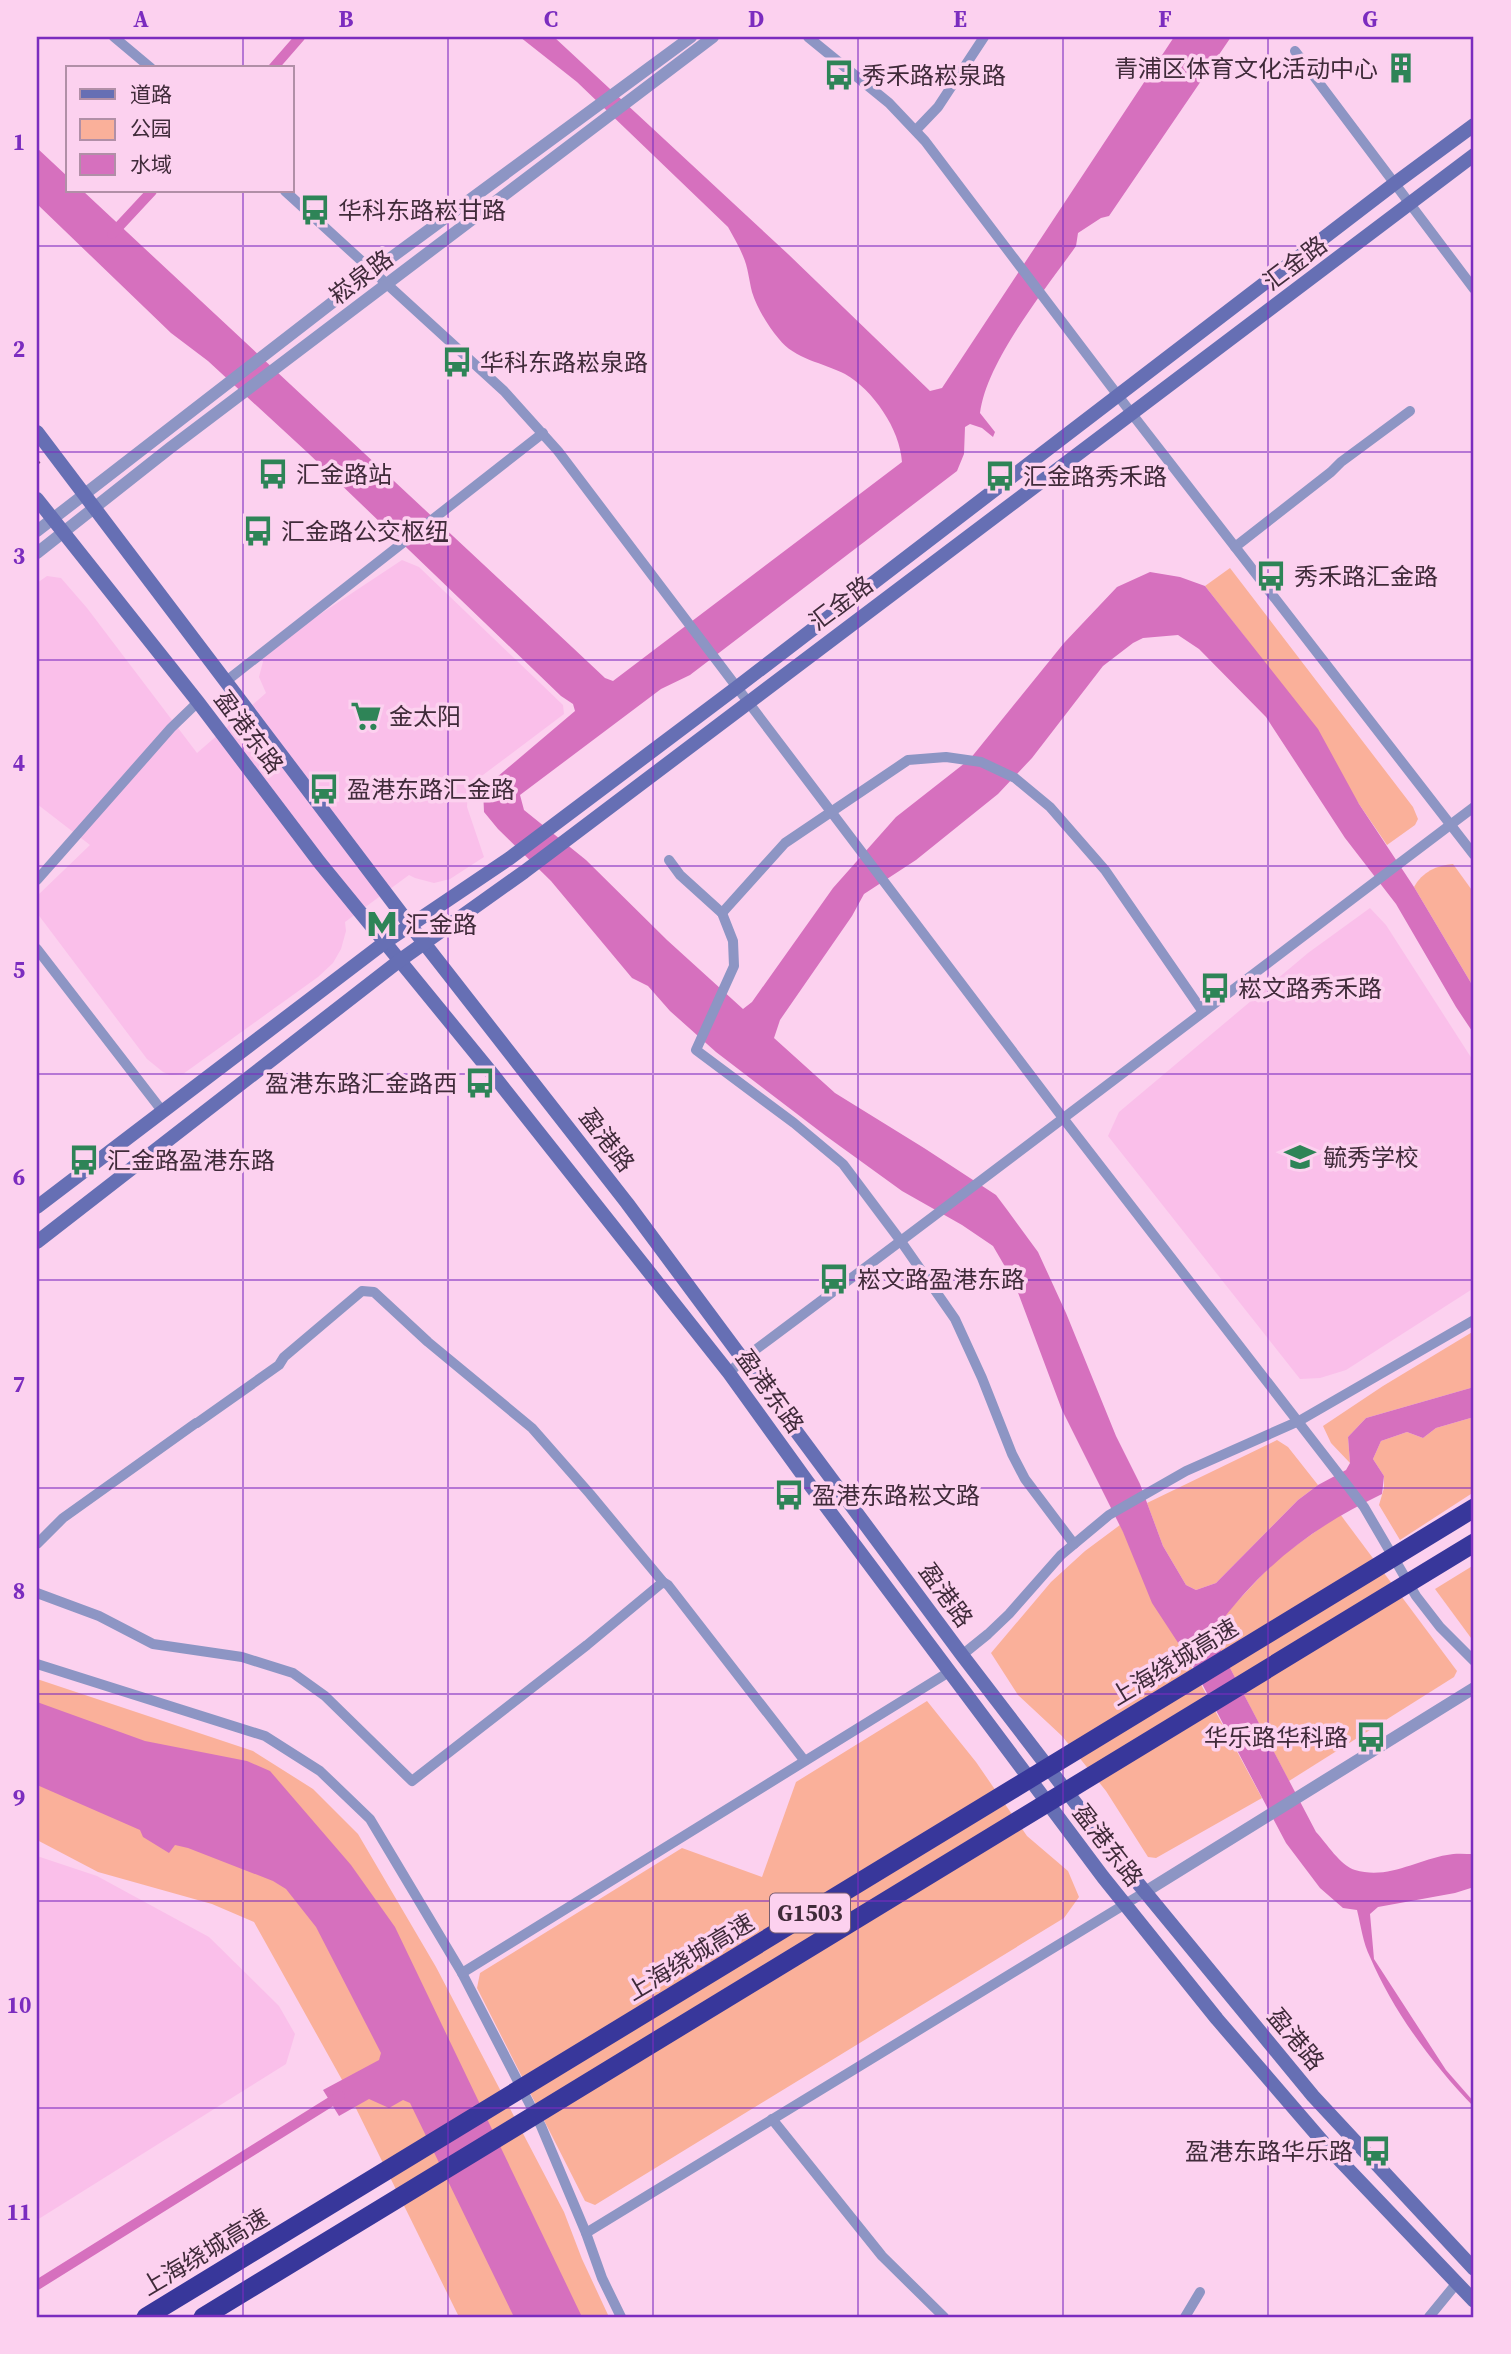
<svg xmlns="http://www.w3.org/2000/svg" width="1511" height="2354" font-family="'Source Serif 4','Noto Sans SC',serif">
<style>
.built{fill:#fabfea}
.green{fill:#fab09a}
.water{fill:#d670be}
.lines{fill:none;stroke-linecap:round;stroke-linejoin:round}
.canal{stroke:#d670be;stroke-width:10}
.minor{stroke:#8d95c4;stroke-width:10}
.tertiary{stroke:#8d95c4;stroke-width:12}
.secondary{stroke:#666fb4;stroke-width:14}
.rail{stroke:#775b6f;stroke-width:3.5;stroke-dasharray:3.5 7;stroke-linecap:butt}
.motorway-bridge{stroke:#38379b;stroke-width:19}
.grid{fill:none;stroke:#7b2cbf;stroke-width:2;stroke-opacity:0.55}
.labels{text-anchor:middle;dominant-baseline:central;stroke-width:7;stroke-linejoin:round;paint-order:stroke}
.shield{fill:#fcd1ef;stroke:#785d70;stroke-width:2}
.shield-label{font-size:23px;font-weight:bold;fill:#402b3a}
.poi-label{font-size:24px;fill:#402b3a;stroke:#fcd1ef;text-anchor:start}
.street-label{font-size:24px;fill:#402b3a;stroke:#fcd1ef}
.neatline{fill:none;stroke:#7b2cbf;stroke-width:2.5}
.grid-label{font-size:23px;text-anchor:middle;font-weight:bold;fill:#7b2cbf}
</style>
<rect width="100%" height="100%" fill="#fcd1ef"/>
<g class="built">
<polygon points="402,560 419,567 563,705 564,714 475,781 468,791 467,807 484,857 450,879 434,883 415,878 409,875 345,922 346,931 341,949 333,963 318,977 183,1074 170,1075 163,1072 147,1059 37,913 37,896 90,845 37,804 37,583 47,576 61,578 87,608 197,753 266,693 259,677 266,650"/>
<polygon points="1370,908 1386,925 1474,1062 1474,1288 1346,1370 1320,1378 1300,1379 1108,1136 1119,1112 1308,953"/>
<polygon points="37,1856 97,1876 209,1937 279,2006 295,2034 286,2064 37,2220"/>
</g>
<g class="green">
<polygon points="1230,568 1413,807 1418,819 1415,825 1387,845 1245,637 1205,586"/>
<path d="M1453,864L1474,893V988L1414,887C1422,872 1437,865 1453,864Z"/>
<polygon points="1474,1331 1474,1387 1366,1418 1348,1437 1350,1463 1331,1443 1323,1426 1383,1386"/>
<polygon points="1474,1417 1474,1492 1400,1540 1379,1505 1384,1488 1384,1476 1373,1459 1381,1441 1407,1432 1423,1438 1436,1428"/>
<polygon points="1277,1440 1288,1447 1318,1485 1298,1500 1216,1583 1196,1590 1186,1585 1163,1546 1147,1503"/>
<polygon points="1340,1514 1457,1671 1454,1677 1289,1781 1218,1645 1215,1630 1232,1607 1277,1559"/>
<polygon points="1120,1525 1176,1638 1262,1798 1156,1858 1148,1857 1106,1791 1062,1736 1018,1695 991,1653 1051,1582 1085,1551"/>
<polygon points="1474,1565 1474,1642 1435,1589"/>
<polygon points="37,1679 253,1751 313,1789 358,1834 436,1967 564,2212 582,2259 609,2317 459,2317 341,2078 254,1922 212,1904 98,1872 37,1840"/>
<polygon points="927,1701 976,1762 1027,1836 1068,1871 1079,1897 1064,1918 595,2205 585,2201 477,1988 480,1973 682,1848 762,1877 796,1782"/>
</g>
<g class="water">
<path d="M520,37H554L788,254L930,391L942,388L1174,37H1231L1109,216L1101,218L1078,233L1076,246C1045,290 987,360 980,413L995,432L993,437L982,428L970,424L965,427L964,454L957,471L690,675L661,689L520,795L524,810L586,860L667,940L743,1009L752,1002L833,888L896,817L970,759L1064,643L1117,587L1150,572L1180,577L1205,586L1318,729L1359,804L1414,887L1474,988V1034L1456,1007L1396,904L1345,838L1266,717L1199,649L1178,635L1143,638L1133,643L1103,666L1032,758L998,794L916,860L864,894L852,916L780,1020L774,1038L835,1093L924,1148L996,1195L1008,1211L1038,1252L1066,1313L1116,1436L1140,1484L1163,1546L1186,1585L1196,1590L1216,1583L1298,1500L1318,1485L1346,1470L1350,1463L1348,1437L1366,1418L1474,1387V1417L1436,1428L1423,1438L1407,1432L1381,1441L1373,1459L1384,1476L1382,1494C1311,1528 1261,1567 1215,1630L1218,1645L1316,1832C1327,1844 1340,1865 1355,1870C1388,1880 1416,1860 1447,1855C1455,1853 1465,1854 1474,1854V1887L1455,1893L1378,1907L1370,1914L1374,1959L1446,2070L1474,2102V2107C1433,2065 1393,2011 1370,1957C1363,1943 1361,1926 1357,1910L1343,1908L1320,1888L1286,1843L1190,1661L1152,1603L1123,1532L1062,1410L1014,1282L993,1246L962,1225L902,1191L826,1136L716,1052L670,1011L648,986L632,978L551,881L498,829L484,812L483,789L575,711L573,704L561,696L308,453L208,361L171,333L37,204V148L68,177V191H83L572,647L605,678L613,681L902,462C900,429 873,390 845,374C824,363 794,359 779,339C768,326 757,308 752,292C749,280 748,267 743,256C739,246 733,236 728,227L577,82Z"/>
<polygon points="37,1702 145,1741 247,1761 270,1771 351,1865 395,1927 582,2317 514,2317 410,2103 403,2100 389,2108 369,2099 339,2116 323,2090 379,2060 381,2053 316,1927 286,1889 273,1881 188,1848 175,1845 169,1853 143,1837 140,1830 37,1785"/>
</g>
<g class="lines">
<g class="canal">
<polyline points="273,68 300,37"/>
<polyline points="112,234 152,191"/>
<polyline points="37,2285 340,2096"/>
</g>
<g class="minor">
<polyline points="114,37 151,68"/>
<polyline points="808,37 889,103 925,141 1132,414 1474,855"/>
<polyline points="1295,51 1474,289"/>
<polyline points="916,130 938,107 984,37"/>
<polyline points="285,191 504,391 558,451 1063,1118 1364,1507 1416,1596 1440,1627 1474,1661"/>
<polyline points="1235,547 1331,472 1341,462 1410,411"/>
<polyline points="225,682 543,433"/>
<polyline points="669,860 680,875 722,913 733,941 734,966 696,1050 794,1123 843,1164 900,1240 955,1319 982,1378 1012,1454 1025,1479 1074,1544"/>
<polyline points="37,880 171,728 198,702"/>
<polyline points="722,913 785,843 908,760 946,757 981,762 1015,778 1050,807 1105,870 1203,1012"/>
<polyline points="37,949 163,1112"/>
<path d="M729,1373L743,1359C988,1177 1230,991 1474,807"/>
<polyline points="197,1423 279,1365 284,1357 362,1291 374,1292 428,1342 532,1428 590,1494 663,1582 668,1585 804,1760"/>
<polyline points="37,1544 63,1518 196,1423"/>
<polyline points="37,1593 99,1616 153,1644 242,1657 293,1673 325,1696 412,1781 587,1645 663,1582"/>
<polyline points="962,1655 988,1634 1009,1614 1061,1555 1109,1515 1186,1471 1299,1421 1474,1320"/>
<polyline points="37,1664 265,1736 320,1771 370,1819 462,1973 541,2126 586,2233 602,2278 621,2317"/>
<polyline points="462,1973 949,1672"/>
<polyline points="772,2119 882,2256 944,2317"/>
<polyline points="586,2233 1145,1892"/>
<polyline points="1185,2317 1200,2292"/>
<polyline points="1429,2317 1456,2284"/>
</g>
<g class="tertiary">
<polyline points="37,531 373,271 691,37"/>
<polyline points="37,553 170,448 713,37"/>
<polyline points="1145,1892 1474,1688"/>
</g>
<g class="secondary">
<polyline points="37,432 410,925 627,1203 962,1655 1123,1865 1313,2096 1474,2269"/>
<polyline points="37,499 198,702 320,863 494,1076 729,1373 807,1481 1103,1877 1217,2019 1329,2149 1474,2301"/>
<polyline points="37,1207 384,943 510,858 736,688 1394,184 1474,125"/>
<polyline points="37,1242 399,961 524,872 1474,155"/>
</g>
<polyline class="rail" points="37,461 43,469"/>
<g class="motorway-bridge">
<polyline points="146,2317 1474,1508"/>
<polyline points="203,2317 1474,1543"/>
</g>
</g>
<path class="grid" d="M243,37V68M448,37V2317M653,37V2317M858,37V2317M1063,37V2317M1268,37V2317M243,191V2317M37,246H1474M37,452H1474M37,660H1474M37,866H1474M37,1074H1474M37,1280H1474M37,1488H1474M37,1694H1474M37,1901H1474M37,2108H1474"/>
<defs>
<g id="building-bare" transform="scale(2.415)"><path d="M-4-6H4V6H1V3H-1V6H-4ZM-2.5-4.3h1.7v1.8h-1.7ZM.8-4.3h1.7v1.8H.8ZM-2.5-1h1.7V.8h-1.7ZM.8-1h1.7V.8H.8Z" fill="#2e8457" stroke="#fcd1ef" stroke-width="2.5" paint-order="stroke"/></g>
<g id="bus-bare" transform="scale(2.415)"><path d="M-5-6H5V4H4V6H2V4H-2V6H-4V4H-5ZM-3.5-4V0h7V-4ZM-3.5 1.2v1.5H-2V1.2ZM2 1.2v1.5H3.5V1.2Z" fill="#2e8457" stroke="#fcd1ef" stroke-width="2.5" paint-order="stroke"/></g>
<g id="supermarket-bare" transform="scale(2.415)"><path d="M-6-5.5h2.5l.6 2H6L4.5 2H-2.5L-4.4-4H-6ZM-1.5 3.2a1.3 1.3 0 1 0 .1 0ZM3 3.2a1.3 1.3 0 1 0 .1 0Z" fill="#2e8457" stroke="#fcd1ef" stroke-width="2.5" paint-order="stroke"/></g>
<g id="metro-bare" transform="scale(2.415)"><path d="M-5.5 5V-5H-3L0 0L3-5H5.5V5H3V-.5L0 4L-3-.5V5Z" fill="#2e8457" stroke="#fcd1ef" stroke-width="2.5" paint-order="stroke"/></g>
<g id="school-bare" transform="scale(2.415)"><path d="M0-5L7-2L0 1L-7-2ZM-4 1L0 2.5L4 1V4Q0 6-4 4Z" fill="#2e8457" stroke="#fcd1ef" stroke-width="2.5" paint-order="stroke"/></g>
</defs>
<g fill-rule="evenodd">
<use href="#building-bare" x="1401" y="68"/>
<use href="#bus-bare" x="839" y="75"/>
<use href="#bus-bare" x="315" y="210"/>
<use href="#bus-bare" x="457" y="362"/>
<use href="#bus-bare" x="273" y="474"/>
<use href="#bus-bare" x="1000" y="476"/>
<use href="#bus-bare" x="258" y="531"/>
<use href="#bus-bare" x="1271" y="576"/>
<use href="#supermarket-bare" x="366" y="716"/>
<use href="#bus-bare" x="324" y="789"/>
<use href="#metro-bare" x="382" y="924"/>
<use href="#bus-bare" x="1215" y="988"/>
<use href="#bus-bare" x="480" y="1083"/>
<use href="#school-bare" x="1300" y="1157"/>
<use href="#bus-bare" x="84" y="1160"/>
<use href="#bus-bare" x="834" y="1279"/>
<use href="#bus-bare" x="789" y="1495"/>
<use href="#bus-bare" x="1371" y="1737"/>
<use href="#bus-bare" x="1376" y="2151"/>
</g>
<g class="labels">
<rect class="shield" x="770" y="1893.5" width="80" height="39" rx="5"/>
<g class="shield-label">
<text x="810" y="1913">G1503</text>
</g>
<g class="poi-label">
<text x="1378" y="68" text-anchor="end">青浦区体育文化活动中心</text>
<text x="862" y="75">秀禾路崧泉路</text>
<text x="338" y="210">华科东路崧甘路</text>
<text x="480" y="362">华科东路崧泉路</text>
<text x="296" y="474">汇金路站</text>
<text x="1023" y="476">汇金路秀禾路</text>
<text x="281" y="531">汇金路公交枢纽</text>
<text x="1294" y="576">秀禾路汇金路</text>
<text x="389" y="716">金太阳</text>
<text x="347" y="789">盈港东路汇金路</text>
<text x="405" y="924">汇金路</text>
<text x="1238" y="988">崧文路秀禾路</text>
<text x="457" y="1083" text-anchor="end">盈港东路汇金路西</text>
<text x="1323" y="1157">毓秀学校</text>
<text x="107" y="1160">汇金路盈港东路</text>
<text x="857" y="1279">崧文路盈港东路</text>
<text x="812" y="1495">盈港东路崧文路</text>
<text x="1348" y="1737" text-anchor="end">华乐路华科路</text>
<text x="1353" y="2151" text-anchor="end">盈港东路华乐路</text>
</g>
<g class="street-label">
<text transform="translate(1295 263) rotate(-37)">汇金路</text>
<text transform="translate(361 277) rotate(-37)">崧泉路</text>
<text transform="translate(841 603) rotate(-37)">汇金路</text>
<text transform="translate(249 732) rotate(53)">盈港东路</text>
<text transform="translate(607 1140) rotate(52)">盈港路</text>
<text transform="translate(770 1391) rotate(54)">盈港东路</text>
<text transform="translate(946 1595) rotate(54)">盈港路</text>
<text transform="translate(1174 1662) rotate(-31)">上海绕城高速</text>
<text transform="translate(1108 1845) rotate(52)">盈港东路</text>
<text transform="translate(690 1957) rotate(-31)">上海绕城高速</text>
<text transform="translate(1296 2039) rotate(50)">盈港路</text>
<text transform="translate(205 2252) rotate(-31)">上海绕城高速</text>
</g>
</g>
<rect width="1511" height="2354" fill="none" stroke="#fcd1ef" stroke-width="77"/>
<rect x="66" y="66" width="228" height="126" fill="#fcd1ef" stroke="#b18fa7" stroke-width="2"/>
<rect x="80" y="89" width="35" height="10" fill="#666fb4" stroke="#b18fa7" stroke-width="2"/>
<text x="130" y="102" font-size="21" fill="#402b3a">道路</text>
<rect x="80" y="119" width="35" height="21" fill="#fab09a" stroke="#b18fa7" stroke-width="2"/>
<text x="130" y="136" font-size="21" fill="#402b3a">公园</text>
<rect x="80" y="154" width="35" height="21" fill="#d670be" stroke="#b18fa7" stroke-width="2"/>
<text x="130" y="172" font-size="21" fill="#402b3a">水域</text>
<rect x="38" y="38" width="1434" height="2278" class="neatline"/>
<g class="grid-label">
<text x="141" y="27">A</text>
<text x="346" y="27">B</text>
<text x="551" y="27">C</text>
<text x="756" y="27">D</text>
<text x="960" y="27">E</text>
<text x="1165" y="27">F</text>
<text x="1370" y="27">G</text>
<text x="19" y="150">1</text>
<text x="19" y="357">2</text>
<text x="19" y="564">3</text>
<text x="19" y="771">4</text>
<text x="19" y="978">5</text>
<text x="19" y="1185">6</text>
<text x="19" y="1392">7</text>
<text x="19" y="1599">8</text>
<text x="19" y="1806">9</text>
<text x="19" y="2013">10</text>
<text x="19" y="2220">11</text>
</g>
</svg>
